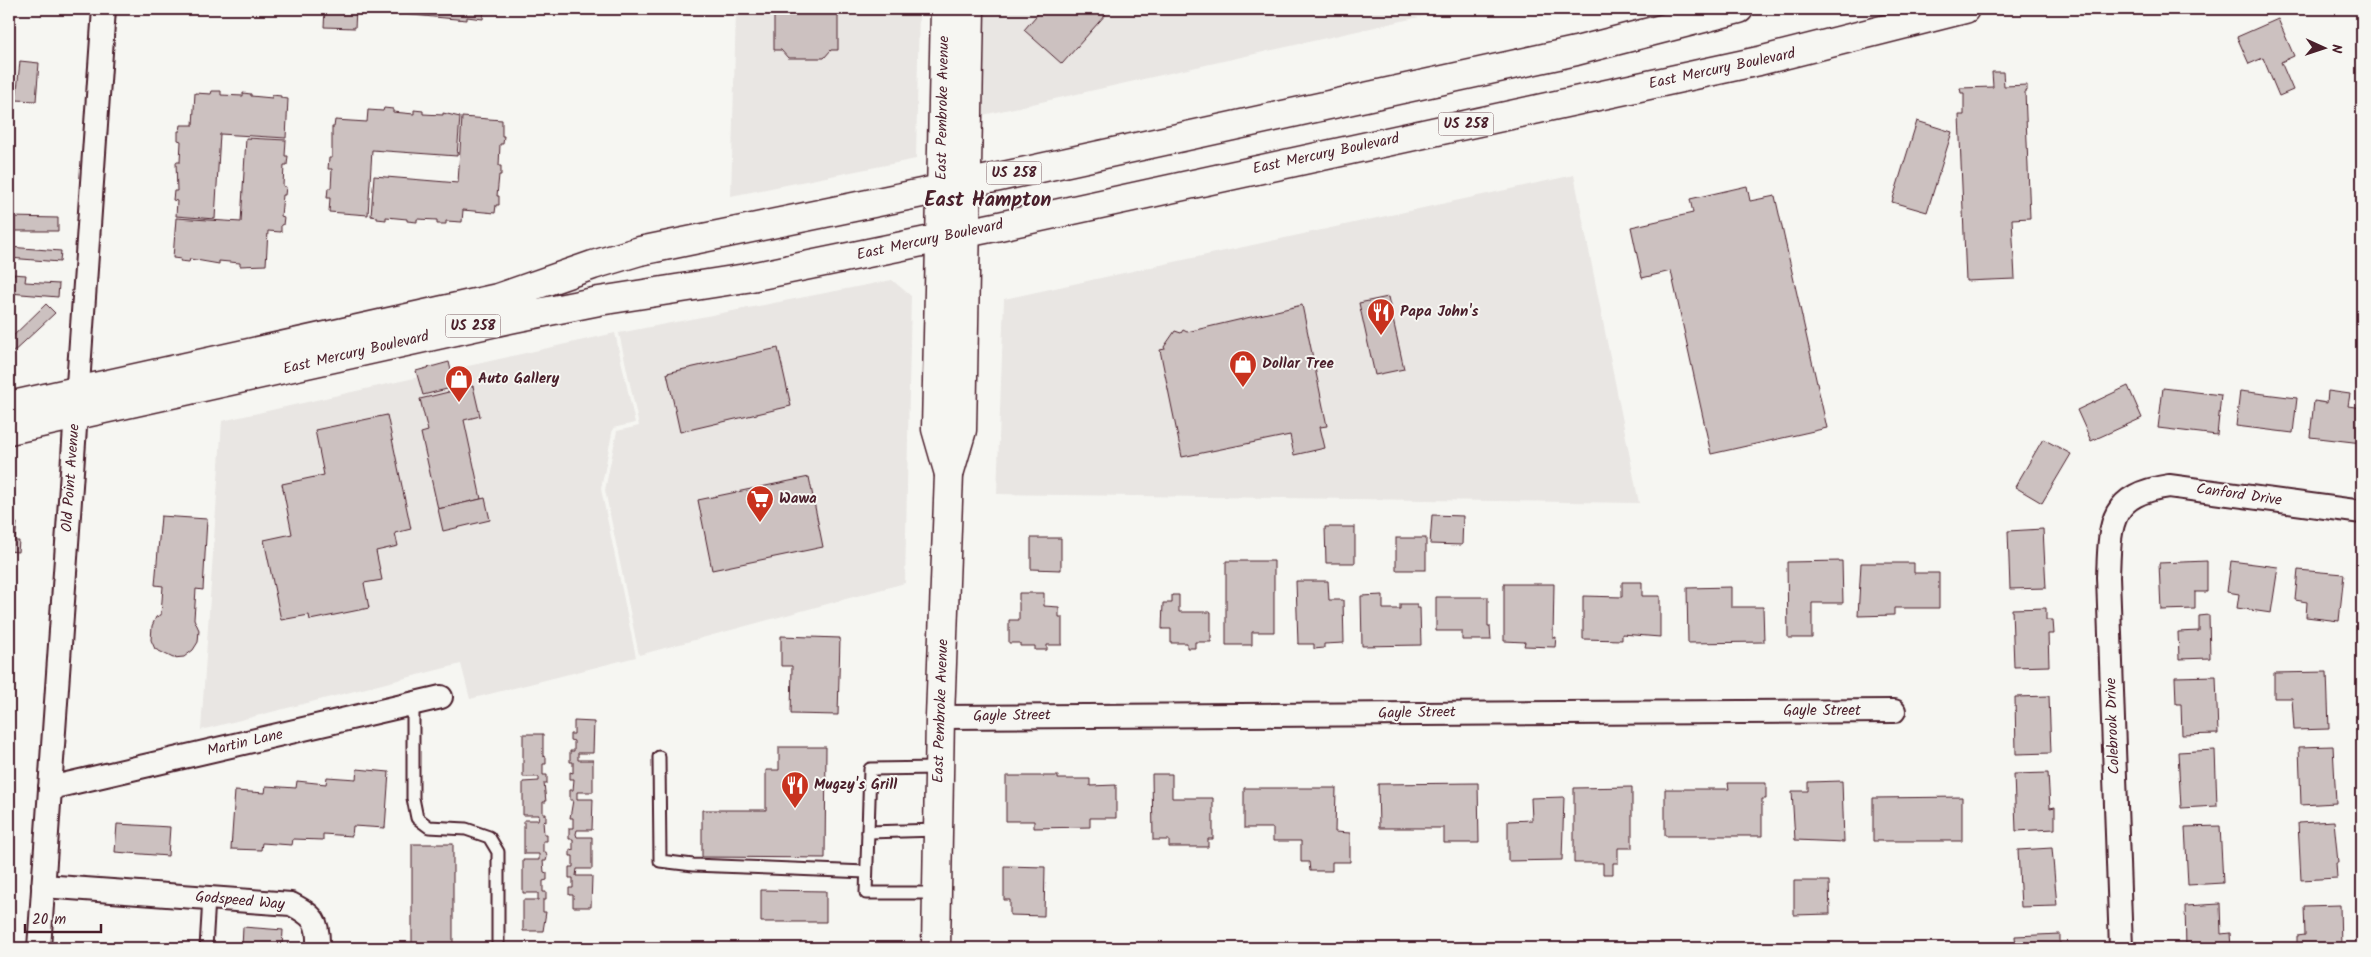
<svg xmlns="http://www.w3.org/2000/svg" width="2371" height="957" font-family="Kalam,sans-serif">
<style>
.built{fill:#e9e6e3}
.building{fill:#ccc1c0;stroke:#4a1f2b}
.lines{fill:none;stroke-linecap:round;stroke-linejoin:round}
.lane-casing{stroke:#4a1f2b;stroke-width:15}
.street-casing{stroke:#4a1f2b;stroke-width:26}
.secondary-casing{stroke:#4a1f2b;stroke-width:31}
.primary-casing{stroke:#4a1f2b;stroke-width:31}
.lane{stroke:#f6f6f2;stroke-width:11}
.street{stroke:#f6f6f2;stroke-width:22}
.secondary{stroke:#f6f6f2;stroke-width:28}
.primary{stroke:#f6f6f2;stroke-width:28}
.labels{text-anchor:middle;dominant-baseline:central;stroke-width:4;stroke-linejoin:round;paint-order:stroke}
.shield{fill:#f6f6f2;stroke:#7e6067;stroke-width:1}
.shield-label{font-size:14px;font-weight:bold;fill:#4a1f2b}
.street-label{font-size:15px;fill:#4a1f2b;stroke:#f6f6f2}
.poi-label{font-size:15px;font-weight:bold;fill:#4a1f2b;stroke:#f6f6f2;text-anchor:start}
.district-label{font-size:20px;font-weight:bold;fill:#4a1f2b;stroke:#f6f6f2}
</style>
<rect width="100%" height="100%" fill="#f6f6f2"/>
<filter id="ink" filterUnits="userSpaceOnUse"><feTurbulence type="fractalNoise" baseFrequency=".02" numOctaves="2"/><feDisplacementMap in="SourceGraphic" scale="10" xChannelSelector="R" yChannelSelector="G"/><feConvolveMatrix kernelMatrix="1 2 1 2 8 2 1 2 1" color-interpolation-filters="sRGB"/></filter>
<g filter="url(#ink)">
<g class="built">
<polygon points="736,9 919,9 916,159 731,196"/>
<polygon points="985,9 1455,9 983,115"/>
<polygon points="1574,175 1639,503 997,494 1004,299"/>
<polygon points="892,280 911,296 905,583 639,655 605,490 617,431 639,426 619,333"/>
<polygon points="615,333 635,423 613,428 601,489 636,657 470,699 461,664 201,730 222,421"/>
</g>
<g class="building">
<polygon points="325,9 356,9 355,28 324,27"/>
<polygon points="390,9 484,9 483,19 467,17 467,20 390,13"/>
<polygon points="774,9 838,9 838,50 831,50 824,58 788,58 781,50 774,50"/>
<polygon points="1042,9 1100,9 1106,14 1062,64 1024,30"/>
<polygon points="2278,19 2294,56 2281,62 2293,90 2279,96 2263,58 2249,64 2237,37"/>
<polygon points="20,61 39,63 36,101 16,100"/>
<polygon points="1992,72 2003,72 2004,86 2027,85 2027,91 2025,91 2030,218 2012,219 2015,279 1966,281 1959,115 1964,115 1964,93 1961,93 1960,88 1993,87"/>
<polygon points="212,91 221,91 221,95 243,96 243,93 251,94 251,96 272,98 272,95 281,96 281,98 288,99 286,138 220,134 215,219 176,216 177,201 173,200 174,191 177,191 176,162 180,162 181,141 178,140 178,131 180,131 181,125 193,125 195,93 211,94"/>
<polygon points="384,108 393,109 393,112 414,114 414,110 423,111 423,114 443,115 443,113 460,117 457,156 372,150 368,215 329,212 330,198 327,198 328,188 331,188 332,169 328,169 329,158 332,158 332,127 334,127 335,120 367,122 368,110 383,111"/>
<polygon points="462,117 502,120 502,136 504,136 503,144 500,144 499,166 501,166 501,175 499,175 497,196 499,196 499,205 496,205 495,213 463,210 462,222 446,221 446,224 437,224 437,220 417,219 417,222 407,221 407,219 386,217 386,220 377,219 377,217 371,216 374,176 458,183"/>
<polygon points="1917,121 1952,132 1927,212 1892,202"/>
<polygon points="246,138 286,140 285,156 288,156 287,165 284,165 283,186 286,187 285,195 283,195 281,216 284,217 283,225 281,225 281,232 268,231 266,265 240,266 240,263 219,261 219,264 190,259 189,262 180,261 181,259 173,258 176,218 241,222"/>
<polygon points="1747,186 1750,201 1775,196 1827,428 1711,454 1671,271 1642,278 1631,227 1693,213 1690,199"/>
<polygon points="11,217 58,218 58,231 10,231"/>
<polygon points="9,247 61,251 60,262 9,258"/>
<polygon points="12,274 26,275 25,282 59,284 58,297 9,293 9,280 12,281"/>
<polygon points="1388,297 1404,369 1375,375 1359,303"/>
<polygon points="46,304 55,313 9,356 9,340"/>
<polygon points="1302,305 1327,426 1320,427 1325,448 1294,455 1290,435 1182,457 1160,350 1165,349 1164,347 1175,331 1181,333 1183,330 1187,332"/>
<polygon points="778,348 791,406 680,432 667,373"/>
<polygon points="449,362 455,387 423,395 416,371"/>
<polygon points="473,386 480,416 464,420 481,499 438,509 421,433 428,431 420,399"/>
<polygon points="2128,386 2142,418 2091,441 2077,410"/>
<polygon points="2163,388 2221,395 2217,435 2158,428"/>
<polygon points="2240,391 2297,398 2293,433 2236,426"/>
<polygon points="2328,391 2350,394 2348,406 2362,408 2362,443 2310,437 2314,401 2327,403"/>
<polygon points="387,415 411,529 395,533 398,546 376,551 382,580 364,583 369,608 310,620 309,615 281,620 264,540 292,534 282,484 324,475 315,430"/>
<polygon points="2043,439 2071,454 2042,503 2015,487"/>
<polygon points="809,477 823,547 712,570 698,500"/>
<polygon points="485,498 490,520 443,531 438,509"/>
<polygon points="1432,515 1463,516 1462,545 1430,544"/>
<polygon points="161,516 207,519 203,590 196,589 194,619 199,630 198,642 193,650 184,657 173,658 155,649 151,640 152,626 156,617 161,615 163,586 155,585"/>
<polygon points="9,522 17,523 15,541 19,541 18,552 9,551"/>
<polygon points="1325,527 1355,527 1355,563 1326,563"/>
<polygon points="2043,529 2046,588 2010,589 2008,531"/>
<polygon points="1031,538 1061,538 1061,570 1031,569"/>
<rect x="1396" y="538" width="30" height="32"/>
<polygon points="1226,561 1274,561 1274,632 1252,632 1252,645 1226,645"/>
<polygon points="1842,561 1843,603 1812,603 1812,638 1788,638 1787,562"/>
<polygon points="2207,561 2207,592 2195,592 2195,609 2161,610 2159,563"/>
<polygon points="2231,561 2278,567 2271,613 2237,608 2239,594 2227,592"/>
<polygon points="1861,563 1914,563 1914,573 1939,573 1939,608 1894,608 1894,615 1858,616"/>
<polygon points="2298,570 2344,574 2339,621 2306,617 2307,602 2295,600"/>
<polygon points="1296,581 1328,581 1329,600 1343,600 1344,643 1324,644 1324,648 1314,649 1314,644 1298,644"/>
<polygon points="1622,582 1642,582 1642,596 1660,596 1660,637 1622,634 1622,640 1583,639 1583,596 1622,597"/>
<polygon points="1504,584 1554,584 1553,638 1556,637 1555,647 1524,646 1525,642 1504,641"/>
<polygon points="1731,587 1731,607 1763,607 1764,642 1688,643 1687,588"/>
<polygon points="1019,593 1044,593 1044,606 1059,607 1059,617 1062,617 1062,645 1047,645 1047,650 1035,650 1035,646 1020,646 1020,643 1009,643 1009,620 1019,620"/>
<polygon points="1172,595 1179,595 1179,612 1211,612 1211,642 1195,642 1195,648 1187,648 1187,643 1171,643 1171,629 1162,629 1163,603 1172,603"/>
<polygon points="1383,595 1383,609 1400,609 1400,604 1417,604 1417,608 1420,608 1421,645 1362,646 1361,596"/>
<polygon points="1436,597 1488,597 1488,626 1490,626 1491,640 1462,640 1462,631 1436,631"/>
<polygon points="2046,608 2046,620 2053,620 2054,634 2048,634 2049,666 2014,667 2012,609"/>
<polygon points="2209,615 2210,658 2179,659 2178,632 2199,631 2199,616"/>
<polygon points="781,636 840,638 838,715 791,714 792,666 781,666"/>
<polygon points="2327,672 2329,729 2294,730 2292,698 2274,698 2274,673"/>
<polygon points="2216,676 2218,734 2182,735 2181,704 2176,704 2175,677"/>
<polygon points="2049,696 2051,753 2016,754 2015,697"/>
<polygon points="574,721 594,722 593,753 578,753 578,760 593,760 593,792 577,792 577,799 593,799 592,830 577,830 576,834 577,837 592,837 592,869 577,869 576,876 592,876 591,907 573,907 573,895 569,895 569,888 573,888 573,878 569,878 569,867 573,867 573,856 570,856 570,849 573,850 573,839 569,839 569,828 573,828 573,818 570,818 573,800 570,800 570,790 573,790 574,779 570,779 570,772 573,773 573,762 570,762 570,751 574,751 574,741 570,740 570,734 574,734"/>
<polygon points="523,734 543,734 543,756 546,757 546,764 543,764 543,775 547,775 547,783 544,783 546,802 543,802 543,814 546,814 546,822 543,821 544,834 547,834 547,841 543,841 543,852 546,852 547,857 546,861 543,861 544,872 547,873 547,880 543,881 543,892 546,892 546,900 543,900 543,912 546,912 543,931 523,931 523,900 538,900 538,893 523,893 523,860 539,860 539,854 524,854 524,820 538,820 539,815 523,815 523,782 539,781 539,777 523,777"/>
<polygon points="2333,746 2336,803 2301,805 2299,747"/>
<polygon points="779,747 826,747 825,858 702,857 702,810 766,810 766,770 779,770"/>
<polygon points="2215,750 2217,806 2181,808 2178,752"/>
<polygon points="357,769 389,772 385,828 353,826 352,836 323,834 323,840 293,839 292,845 262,843 261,850 231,849 235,791 265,793 266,786 296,788 297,781 326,784 327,777 356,779"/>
<polygon points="2048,773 2050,808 2055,807 2055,829 2016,831 2014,774"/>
<polygon points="1152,774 1172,774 1172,798 1213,798 1213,839 1208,839 1208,847 1169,847 1169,840 1153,840"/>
<polygon points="1006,776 1058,776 1058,779 1090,779 1090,786 1116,785 1116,818 1090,818 1090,827 1034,828 1034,821 1006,821"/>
<polygon points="1842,781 1844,842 1795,840 1792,791 1808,791 1808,782"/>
<polygon points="1478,783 1479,843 1444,843 1444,828 1379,828 1378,784"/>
<polygon points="1728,783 1766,783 1766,799 1762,799 1762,836 1665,836 1665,789 1729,789"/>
<polygon points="1632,787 1632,848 1618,848 1618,863 1613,863 1613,874 1603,874 1603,863 1574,863 1574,788"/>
<polygon points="1244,788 1336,788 1335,832 1350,833 1350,862 1332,862 1332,871 1310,871 1309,862 1301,862 1301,841 1273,841 1273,828 1244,828"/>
<polygon points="1564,797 1562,860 1508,861 1508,821 1532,820 1531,798"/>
<polygon points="1962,797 1962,841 1873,841 1873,798"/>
<polygon points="2334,821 2338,863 2336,863 2337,878 2301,880 2298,823"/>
<polygon points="117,824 170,827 168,856 115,852"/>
<polygon points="2220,826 2223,883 2188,885 2185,827"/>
<rect x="412" y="844" width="41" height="104"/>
<polygon points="2052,848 2057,906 2021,907 2018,850"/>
<polygon points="1004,866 1045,867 1044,916 1010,915 1010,900 1004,900"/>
<polygon points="1794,881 1829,881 1830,914 1794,915"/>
<polygon points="761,890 826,891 826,922 761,922"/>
<polygon points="2220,904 2221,934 2230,933 2231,948 2186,948 2185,906"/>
<polygon points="2340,905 2341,948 2297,948 2297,936 2305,935 2304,906"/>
<polygon points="243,927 283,930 282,948 242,948"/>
<polygon points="2060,934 2060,948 2016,948 2015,936"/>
</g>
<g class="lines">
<g class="lane-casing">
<g id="lane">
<polyline points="413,703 413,798 417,818 429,827 466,829 489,837 498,852 498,948"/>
<polyline points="659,757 660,861 693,865 866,872"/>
<polyline points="868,832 938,830"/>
<polyline points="937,893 866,893 870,769 939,768"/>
<polyline points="206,948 209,898"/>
</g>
</g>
<g class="street-casing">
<g id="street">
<polyline points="940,717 1894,711"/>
<polyline points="50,788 441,697"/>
<path d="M43,886L291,904C314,916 319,921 318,948"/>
<polyline points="39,948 104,9"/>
<path d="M2121,948L2108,577C2110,524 2108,495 2169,486L2362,512"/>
</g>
</g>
<g class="secondary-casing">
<g id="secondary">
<polyline points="945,9 936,429 949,474"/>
<polyline points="936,948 940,717 949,474 962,430 970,9"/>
</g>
</g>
<g class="primary-casing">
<g id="primary">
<polyline points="9,406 498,298 593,265 640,251 999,177 1576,51 1739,9"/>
<polyline points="9,430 514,318 599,301 746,278 995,227 1759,61 1965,9"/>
</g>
</g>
<use href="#lane" class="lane"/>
<use href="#street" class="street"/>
<use href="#secondary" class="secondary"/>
<use href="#primary" class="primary"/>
</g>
</g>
<defs>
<g id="restaurant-pin" transform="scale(1.4375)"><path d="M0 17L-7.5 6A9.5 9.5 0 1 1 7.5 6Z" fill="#c8321e" stroke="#f6f6f2"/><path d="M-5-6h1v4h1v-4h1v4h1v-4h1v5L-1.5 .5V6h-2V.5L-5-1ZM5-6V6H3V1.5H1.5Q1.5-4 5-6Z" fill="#fff"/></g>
<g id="shop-pin" transform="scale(1.4375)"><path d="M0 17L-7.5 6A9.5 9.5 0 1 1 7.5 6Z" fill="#c8321e" stroke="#f6f6f2"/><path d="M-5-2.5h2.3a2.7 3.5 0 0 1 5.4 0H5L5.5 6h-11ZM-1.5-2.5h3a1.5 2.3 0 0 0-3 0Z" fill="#fff"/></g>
<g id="supermarket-pin" transform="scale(1.4375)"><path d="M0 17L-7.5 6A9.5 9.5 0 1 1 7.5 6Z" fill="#c8321e" stroke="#f6f6f2"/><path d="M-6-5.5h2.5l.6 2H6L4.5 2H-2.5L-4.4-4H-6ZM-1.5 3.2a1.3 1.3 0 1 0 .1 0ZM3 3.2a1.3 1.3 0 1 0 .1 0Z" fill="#fff"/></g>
</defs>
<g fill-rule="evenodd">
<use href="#restaurant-pin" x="1381" y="312"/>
<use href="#shop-pin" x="1243" y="364"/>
<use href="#shop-pin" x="459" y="379"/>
<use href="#supermarket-pin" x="760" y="499"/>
<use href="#restaurant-pin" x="795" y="785"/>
</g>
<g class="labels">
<g class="shield">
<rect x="1438.5" y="112.5" width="55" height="23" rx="4"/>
<rect x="986.5" y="161.5" width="55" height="23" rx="4"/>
<rect x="445.5" y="314.5" width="55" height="23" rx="4"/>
</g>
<g class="shield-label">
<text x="1466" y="124">US 258</text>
<text x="1014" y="173">US 258</text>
<text x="473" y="326">US 258</text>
</g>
<g class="street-label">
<text transform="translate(1722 69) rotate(-12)">East Mercury Boulevard</text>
<text transform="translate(943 108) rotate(-89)">East Pembroke Avenue</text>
<text transform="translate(1326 154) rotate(-12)">East Mercury Boulevard</text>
<text transform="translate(930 240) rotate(-12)">East Mercury Boulevard</text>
<text transform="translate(356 353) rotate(-13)">East Mercury Boulevard</text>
<text transform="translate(71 478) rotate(-86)">Old Point Avenue</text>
<text transform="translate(2239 495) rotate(8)">Canford Drive</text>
<text transform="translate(941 711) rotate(-88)">East Pembroke Avenue</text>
<text x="1822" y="711">Gayle Street</text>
<text transform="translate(1417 713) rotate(-1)">Gayle Street</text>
<text transform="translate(1012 716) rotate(-1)">Gayle Street</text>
<text transform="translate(2113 726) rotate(-92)">Colebrook Drive</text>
<text transform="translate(245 743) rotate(-13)">Martin Lane</text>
<text transform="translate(240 901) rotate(5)">Godspeed Way</text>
</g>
<g class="poi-label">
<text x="1400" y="312">Papa John's</text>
<text x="1262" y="364">Dollar Tree</text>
<text x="478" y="379">Auto Gallery</text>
<text x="779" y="499">Wawa</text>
<text x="814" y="785">Mugzy's Grill</text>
</g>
<g class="district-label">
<text x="988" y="201">East Hampton</text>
</g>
</g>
<rect width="2371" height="957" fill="none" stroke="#f6f6f2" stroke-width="30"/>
<rect x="15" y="15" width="2341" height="927" fill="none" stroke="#4a1f2b" stroke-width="2" filter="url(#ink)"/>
<g transform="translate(2324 48) rotate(93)" stroke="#f6f6f2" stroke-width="4" paint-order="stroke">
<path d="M0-4L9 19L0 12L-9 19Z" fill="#4a1f2b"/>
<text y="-8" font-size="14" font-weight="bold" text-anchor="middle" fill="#4a1f2b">N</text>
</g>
<path d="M25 924v8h76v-8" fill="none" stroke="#4a1f2b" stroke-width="2.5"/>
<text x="32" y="924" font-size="15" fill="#4a1f2b" stroke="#f6f6f2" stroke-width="4" paint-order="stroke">20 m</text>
</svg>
